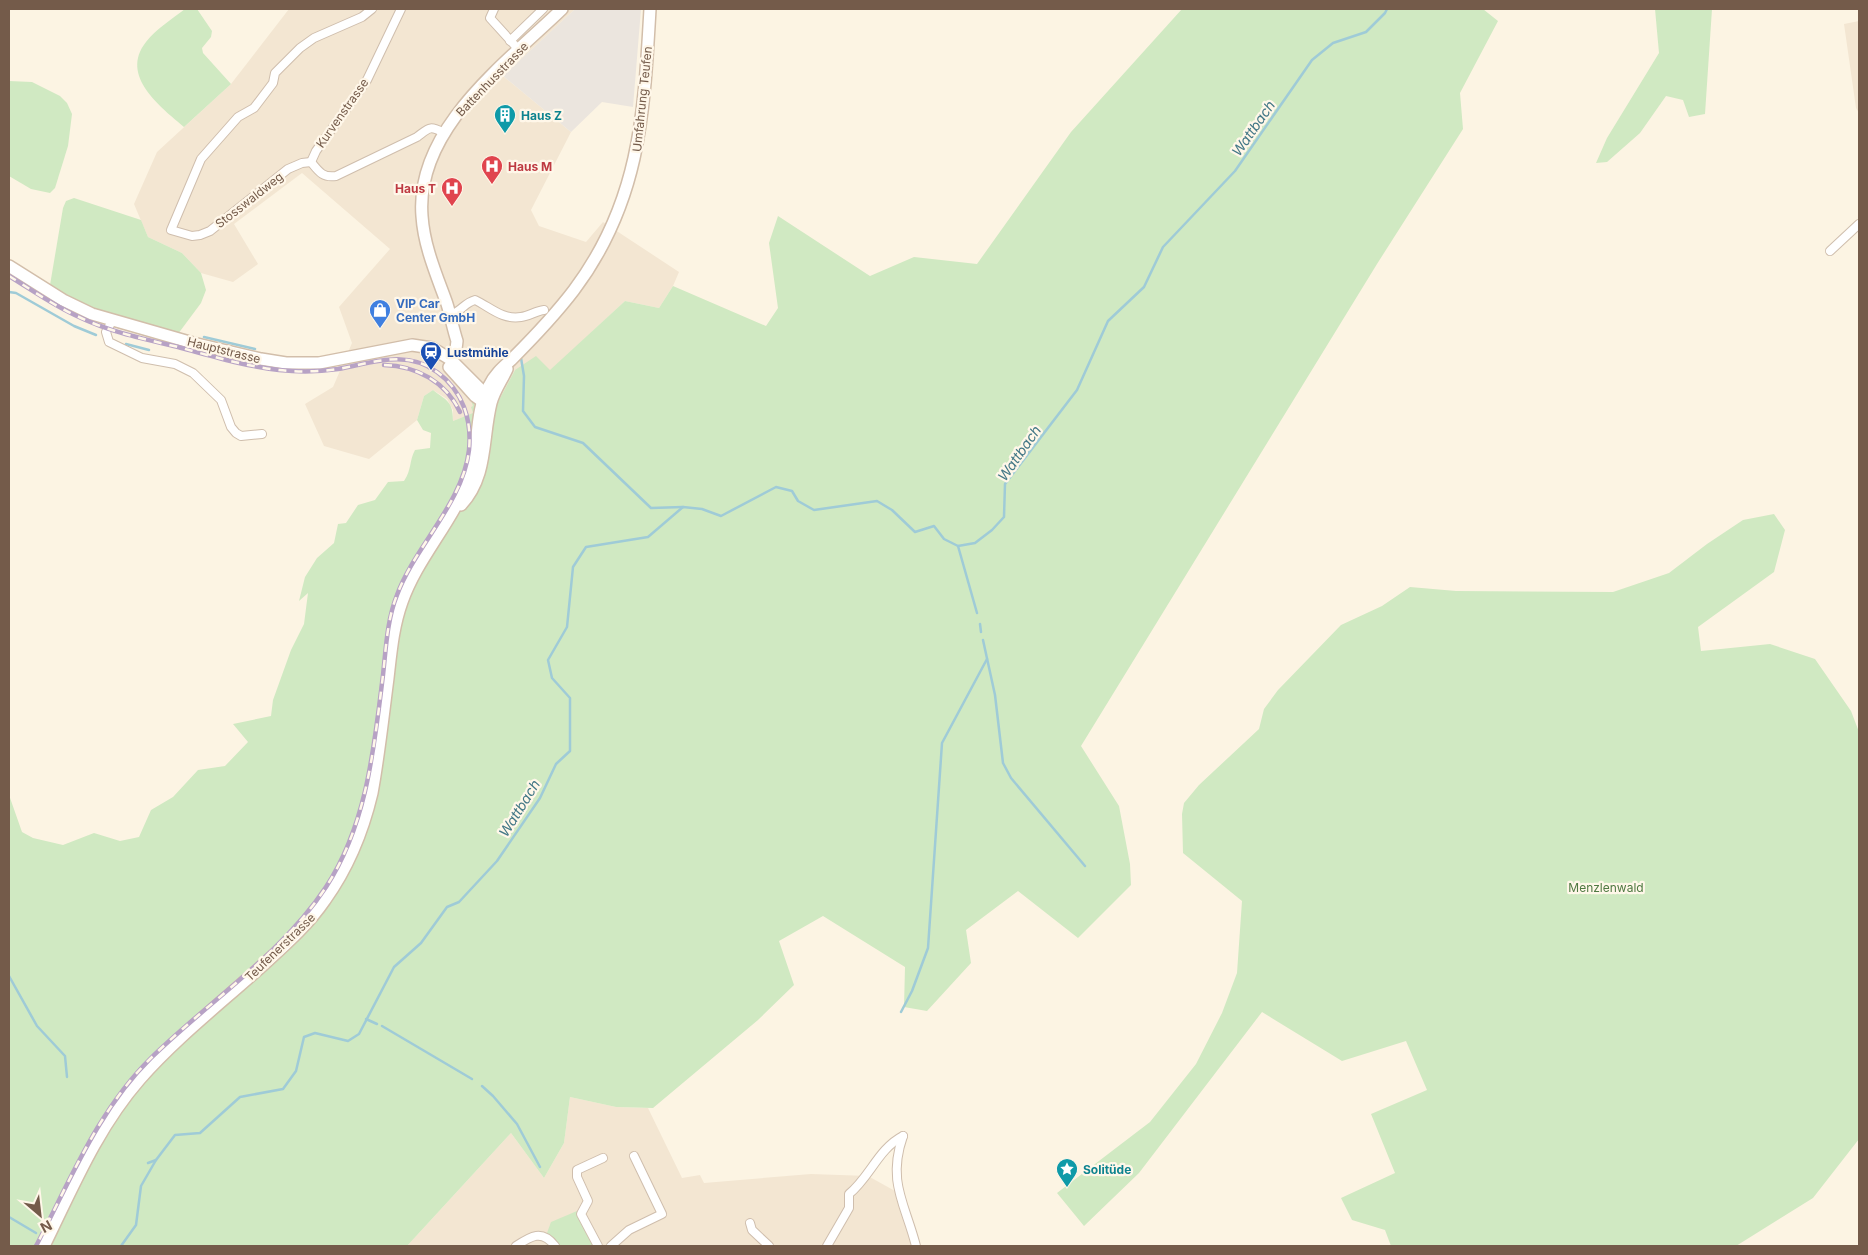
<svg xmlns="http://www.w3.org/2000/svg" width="1868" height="1255" font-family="Inter,sans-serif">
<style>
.residential{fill:#f3e6d2}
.industrial{fill:#ebe5de}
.green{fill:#d0e9c2}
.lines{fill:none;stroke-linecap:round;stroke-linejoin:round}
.stream{stroke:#9fcbd7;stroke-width:2.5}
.street-casing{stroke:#cfbead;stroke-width:10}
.secondary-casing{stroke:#d2beaa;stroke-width:14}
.street{stroke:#fff;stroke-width:8}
.secondary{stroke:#fff;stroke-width:11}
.rail-casing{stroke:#b7a2c5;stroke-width:4.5}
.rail{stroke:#fff7e9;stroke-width:2.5;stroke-dasharray:8;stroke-linecap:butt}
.labels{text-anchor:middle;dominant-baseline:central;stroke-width:4.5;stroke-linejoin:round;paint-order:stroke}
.street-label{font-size:12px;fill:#745b4a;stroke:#fff7e9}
.culture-label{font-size:12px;font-weight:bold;fill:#0d838f;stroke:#fff7e9;text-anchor:start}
.health-label{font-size:12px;font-weight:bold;fill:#be3a42;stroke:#fff7e9;text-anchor:start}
.shop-label{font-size:12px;font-weight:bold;fill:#366cbe;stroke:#fff7e9;text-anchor:start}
.transit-label{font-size:12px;font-weight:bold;fill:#164399;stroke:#fff7e9;text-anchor:start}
.park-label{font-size:12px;fill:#4f7942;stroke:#fff7e9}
.water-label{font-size:14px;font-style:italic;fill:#447887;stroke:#fff7e9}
</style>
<rect width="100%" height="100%" fill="#fcf4e3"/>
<g class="residential">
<polygon points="289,9 575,9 503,76 571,132 531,210 539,226 586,242 603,222 679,272 673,286 659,308 625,301 550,371 515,370 498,404 453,421 453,410 447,399 433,390 424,396 417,420 369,459 324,446 305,404 333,387 352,343 339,307 390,249 302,173 234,224 258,264 233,282 201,273 182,253 148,237 134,204 157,152 231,84"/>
<polygon points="1859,21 1859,113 1856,108 1844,24"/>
<polygon points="570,1097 616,1107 648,1108 682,1178 700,1175 704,1183 811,1174 868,1176 904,1196 919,1246 407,1246 511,1133 544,1178 564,1143"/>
</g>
<polygon class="industrial" points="575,9 641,9 633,107 602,102 571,132 503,76"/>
<g class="green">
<path d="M185,9H197L212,31L211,37L202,48L203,53L231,84L184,127C161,107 119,76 146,42C156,29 172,19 185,9Z"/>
<path d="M1182,9H1483L1498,21L1460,93L1463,129L1377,264L1081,746L1119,806L1130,864L1131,885L1078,938L1018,891L966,930L971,963L927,1011L904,1007L905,967L823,916L779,941L794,985L758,1020L653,1108L616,1107L570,1097L564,1143L544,1178L511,1133L407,1246H9V795L22,832L33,838L63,845L94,833L120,841L139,837L151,810L173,797L198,770L225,766L248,742L233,724L271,716L273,700L291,650L304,624L308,593L299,601L305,577L317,558L334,543L338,524L346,523L358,505L375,500L388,482L404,481C412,469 409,461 415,450L430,448L431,433L423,430L417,420L424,396L433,390C447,401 453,401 453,421L473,413L471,407L473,406L469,395L466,396L462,386L474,400L476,412L497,404L515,370L536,356L550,370L625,301L659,308L673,286L766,326L778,308L769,243L778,216L870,276L914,257L977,264L1071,132Z"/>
<polygon points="1655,9 1712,9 1705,114 1689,117 1683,100 1666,96 1640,133 1607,162 1596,163 1607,138 1659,53"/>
<polygon points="9,81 32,82 60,96 67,103 72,114 68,146 55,188 50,193 31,189 9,176"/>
<polygon points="74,198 141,220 148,237 182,253 201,273 206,290 201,303 175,338 112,321 49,291 63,208 66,201"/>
<polygon points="1774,514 1785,530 1774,572 1698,627 1701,651 1770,644 1815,659 1851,711 1859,732 1859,1139 1813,1198 1736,1246 1391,1246 1385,1230 1352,1220 1341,1198 1395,1173 1371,1114 1427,1090 1406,1041 1342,1061 1262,1012 1139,1173 1084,1226 1057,1193 1150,1122 1196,1064 1222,1013 1237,973 1242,901 1183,853 1182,814 1184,803 1199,785 1259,729 1264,709 1278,690 1341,625 1382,606 1410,587 1456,591 1613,592 1669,573 1707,544 1743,520"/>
<polygon points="577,1211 594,1246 559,1246 547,1233 551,1222"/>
</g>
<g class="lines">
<g class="stream">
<polyline points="9,292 16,293 74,326 96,335"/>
<polyline points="204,337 255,349"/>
<polyline points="126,344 149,350"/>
<polyline points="521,358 524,376 523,411 535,427 583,443 651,508 683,507"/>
<polyline points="958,546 977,613"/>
<polyline points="980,624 981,632"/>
<polyline points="983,640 995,695 1003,763 1011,778 1085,866"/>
<polyline points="9,976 37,1026 65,1056 67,1077"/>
<polyline points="901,1012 912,991 928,948 942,743 987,659"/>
<polyline points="366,1019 377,1024"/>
<polyline points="382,1026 472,1079"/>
<polyline points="482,1086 493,1096 517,1124 540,1167"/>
<polyline points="148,1163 156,1160"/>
<polyline points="9,1217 36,1233"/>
<polyline points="121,1246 136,1225 141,1186 156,1160 175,1135 200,1133 240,1097 283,1089 296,1071 304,1037 315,1033 348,1041 359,1034 394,967 421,943 447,907 459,902 497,861 540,798 556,764 570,751 570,698 552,678 548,660 567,627 573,567 586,547 648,537 683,507 702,509 721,516 776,487 792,491 798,501 814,510 877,501 892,510 915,532 934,526 944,539 958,546 975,543 992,530 1004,517 1005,484 1077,390 1108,321 1144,287 1163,247 1235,171 1312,60 1333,43 1366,32 1385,13 1387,9"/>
</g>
<g class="street-casing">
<g id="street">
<polyline points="494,9 490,18 519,50"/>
<polyline points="510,41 543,9"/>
<polyline points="311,162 302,163 288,169 210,231 200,235 192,236 171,230 201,159 238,117 254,108 273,83 275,73 300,48 314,38 362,17 372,9"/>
<polyline points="311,162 316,151 367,80 401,9"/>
<path d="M311,162C319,172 323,178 336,176L417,137C429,128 429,125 444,133"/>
<polyline points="1830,251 1859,224"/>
<path d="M450,315C462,311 464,303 475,300C490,307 502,320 521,317C529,316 536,311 544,310"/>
<polyline points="112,321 106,332 109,342 142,358 175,364 193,373 221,400 231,427 236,433 241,436 262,434"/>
<path d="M903,1136C887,1182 905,1203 916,1246"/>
<polyline points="750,1223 752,1230 769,1246"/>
<path d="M516,1246C531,1236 542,1229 555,1246"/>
<polyline points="598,1246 581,1214 588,1201 577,1177 577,1170 603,1158"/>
<polyline points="611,1246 629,1230 662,1214 634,1156"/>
<path d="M827,1246L849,1208V1194C870,1177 878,1149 903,1136"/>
</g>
</g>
<g class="secondary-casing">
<g id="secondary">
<polyline points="9,266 63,300 92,314 193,343 261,359 286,363 319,363 412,345 432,348 450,359 491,400"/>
<path d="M450,359L456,349L457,341C453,329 451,317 447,304C437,276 424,247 422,216C415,129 506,63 562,9"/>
<polyline points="449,367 475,396 482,401"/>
<path d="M461,505C488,476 482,439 491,403C494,391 502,380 507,369"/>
<path d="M44,1246C72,1189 97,1128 140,1079C176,1038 221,1003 262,966C285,945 308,925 325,900C348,868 363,831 372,793C379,755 383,716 388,678C391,652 393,627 402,602C418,556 455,520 470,474C480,445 474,413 489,386C494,375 502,368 511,360C533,338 555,315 574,290C640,202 644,114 650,9"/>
</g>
</g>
<use href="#street" class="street"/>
<use href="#secondary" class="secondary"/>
<g class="rail-casing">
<g id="rail">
<path d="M9,276C32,290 54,306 79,317C110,332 144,339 178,347C211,356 244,366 279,370C298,372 318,372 338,369C372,363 406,349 437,372C463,391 472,420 469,450C463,503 415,546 397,595C387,620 386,648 383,675C374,748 367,824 326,887C282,954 208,1002 151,1058C98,1110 70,1181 36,1246"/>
<path d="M384,365C417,366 446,382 460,412"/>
</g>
</g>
<use href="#rail" class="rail"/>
</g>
<defs>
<g id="building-pin" transform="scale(1.125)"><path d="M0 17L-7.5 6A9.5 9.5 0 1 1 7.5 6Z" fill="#0f9aa8" stroke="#fff7e9"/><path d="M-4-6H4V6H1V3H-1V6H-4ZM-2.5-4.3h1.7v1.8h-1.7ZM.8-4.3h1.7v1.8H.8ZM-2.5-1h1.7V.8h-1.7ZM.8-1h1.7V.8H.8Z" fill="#fff"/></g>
<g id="hospital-pin" transform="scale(1.125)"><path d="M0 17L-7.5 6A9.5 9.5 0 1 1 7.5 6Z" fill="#e0444e" stroke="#fff7e9"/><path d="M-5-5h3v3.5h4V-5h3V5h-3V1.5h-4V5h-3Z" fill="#fff"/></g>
<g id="shop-pin" transform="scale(1.125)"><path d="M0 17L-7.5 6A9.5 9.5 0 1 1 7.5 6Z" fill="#3f7fe0" stroke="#fff7e9"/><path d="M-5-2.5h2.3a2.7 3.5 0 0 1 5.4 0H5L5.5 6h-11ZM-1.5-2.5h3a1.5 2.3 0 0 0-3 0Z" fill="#fff"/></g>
<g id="station-pin" transform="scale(1.125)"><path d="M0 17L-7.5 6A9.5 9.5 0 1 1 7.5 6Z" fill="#1a4fb4" stroke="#fff7e9"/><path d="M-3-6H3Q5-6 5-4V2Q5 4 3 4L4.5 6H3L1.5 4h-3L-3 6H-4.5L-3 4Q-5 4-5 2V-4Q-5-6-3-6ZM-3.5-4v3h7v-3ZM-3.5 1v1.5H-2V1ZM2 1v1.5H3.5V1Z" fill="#fff"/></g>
<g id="sight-pin" transform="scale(1.125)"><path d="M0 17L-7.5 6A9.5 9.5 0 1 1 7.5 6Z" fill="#0f9aa8" stroke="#fff7e9"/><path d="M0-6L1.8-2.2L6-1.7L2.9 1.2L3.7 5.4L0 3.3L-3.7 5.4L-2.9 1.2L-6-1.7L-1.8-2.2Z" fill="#fff"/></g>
</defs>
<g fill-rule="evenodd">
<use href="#building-pin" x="505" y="115"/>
<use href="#hospital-pin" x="492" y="166"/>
<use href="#hospital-pin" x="452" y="188"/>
<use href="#shop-pin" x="380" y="310"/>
<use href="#station-pin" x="431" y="352"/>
<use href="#sight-pin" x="1067" y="1169"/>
</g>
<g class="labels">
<g class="street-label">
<text transform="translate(492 79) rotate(-46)">Battenhusstrasse</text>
<text transform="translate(642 99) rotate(-84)">Umfahrung Teufen</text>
<text transform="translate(342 113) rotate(-55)">Kurvenstrasse</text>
<text transform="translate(249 200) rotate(-38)">Stosswaldweg</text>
<text transform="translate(224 350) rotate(14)">Hauptstrasse</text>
<text transform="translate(280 947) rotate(-44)">Teufenerstrasse</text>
</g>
<g class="culture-label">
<text x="521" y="115">Haus Z</text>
<text x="1083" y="1169">Solitüde</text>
</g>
<g class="health-label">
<text x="508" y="166">Haus M</text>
<text x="436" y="188" text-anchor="end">Haus T</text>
</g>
<g class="shop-label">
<text x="396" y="303">VIP Car<tspan x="396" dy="14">Center GmbH</tspan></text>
</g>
<g class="transit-label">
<text x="447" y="352">Lustmühle</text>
</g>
<g class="park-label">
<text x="1606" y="887">Menzlenwald</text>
</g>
<g class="water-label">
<text transform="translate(1253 128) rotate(-55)">Wattbach</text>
<text transform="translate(1019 453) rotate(-55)">Wattbach</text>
<text transform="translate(519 808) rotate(-58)">Wattbach</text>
</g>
</g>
<rect width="1868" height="1255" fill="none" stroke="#745b4a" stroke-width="20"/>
<g transform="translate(40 1215) rotate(152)" stroke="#fff7e9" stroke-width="4" paint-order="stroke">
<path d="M0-4L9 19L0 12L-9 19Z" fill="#745b4a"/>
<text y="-8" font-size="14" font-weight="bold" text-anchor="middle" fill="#745b4a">N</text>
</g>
</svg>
